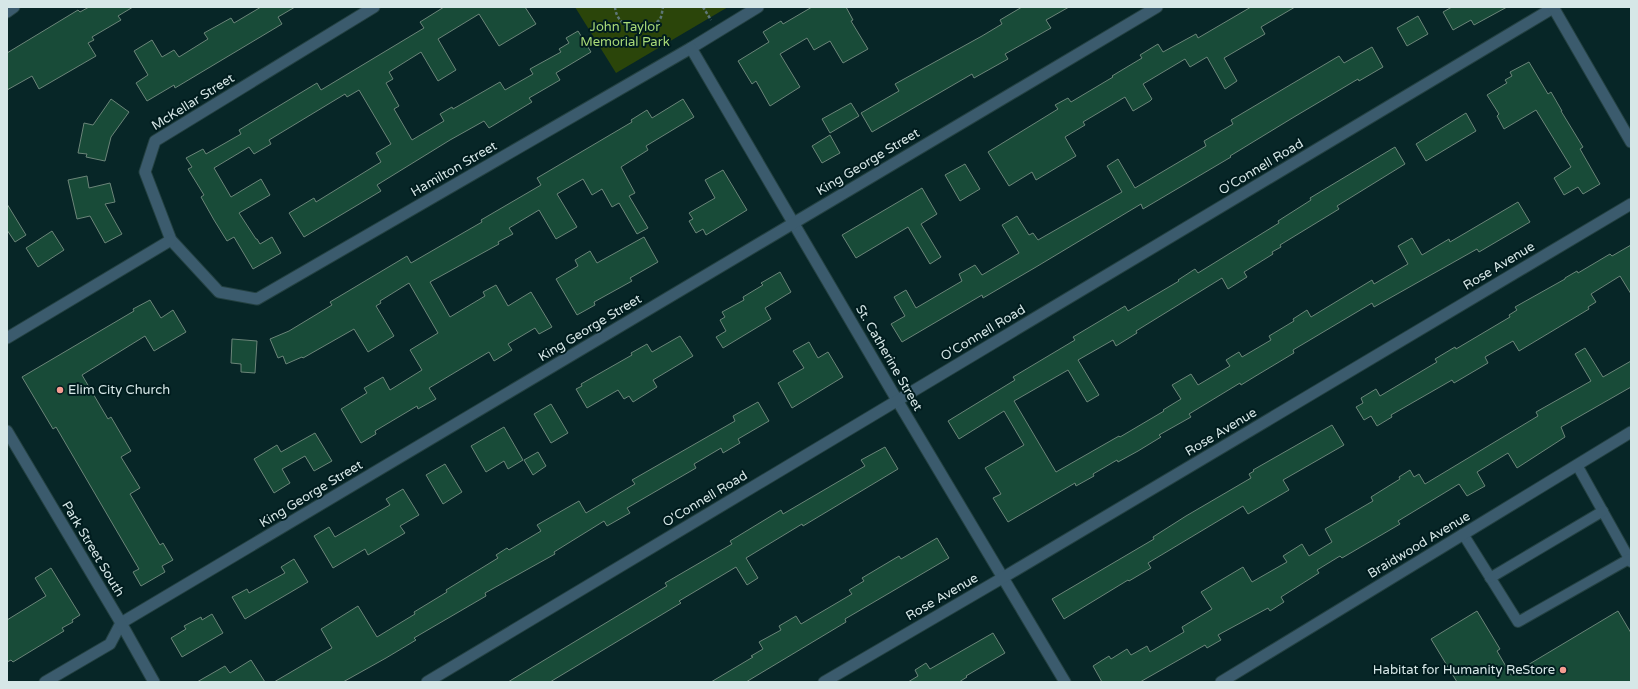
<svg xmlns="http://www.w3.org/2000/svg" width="1638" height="689" font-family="'Varela Round',sans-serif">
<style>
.green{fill:#2b450a}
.building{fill:#184b38;stroke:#6b8579}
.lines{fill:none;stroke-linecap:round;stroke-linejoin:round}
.service-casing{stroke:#244142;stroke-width:12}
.minor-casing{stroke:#244142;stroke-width:13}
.tertiary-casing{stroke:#244142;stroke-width:13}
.path{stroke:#5d7677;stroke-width:2.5;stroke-dasharray:3 2;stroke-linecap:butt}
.service{stroke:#3b5b6d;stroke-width:10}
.minor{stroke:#3b5b6d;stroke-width:11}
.tertiary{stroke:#3b5b6d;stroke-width:11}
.poi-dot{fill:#f59c91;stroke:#001c1e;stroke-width:1.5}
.labels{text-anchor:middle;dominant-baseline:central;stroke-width:4;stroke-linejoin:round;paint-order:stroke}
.park-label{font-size:13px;fill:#a9da78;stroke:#001c1e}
.street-label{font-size:13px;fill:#d6e7e7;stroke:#001c1e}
.poi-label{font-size:13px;fill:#d6e7e7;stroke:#001c1e;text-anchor:start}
</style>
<rect width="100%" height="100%" fill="#072627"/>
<polygon class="green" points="575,7 728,7 616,73"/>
<g class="building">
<polygon points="89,7 133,7 118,16 121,20 92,37 94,40 88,43 96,56 39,89 32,76 7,90 7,53 78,10 80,12"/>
<polygon points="261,7 295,7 278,17 282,24 175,88 174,85 147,101 136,83 148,75 134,51 152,40 162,57 174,50 179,57 208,39 204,33 231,18 234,23"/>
<polygon points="444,7 525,7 536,24 499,46 479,14 438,39 456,70 438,81 421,52 389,72 393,79 386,83 399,106 394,109 412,140 444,121 440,114 452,107 453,109 500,82 505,90 533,74 530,69 561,52 559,49 569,43 566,38 578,31 591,52 556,73 560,80 529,98 532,102 489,128 484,121 450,140 377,185 381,191 304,237 289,213 314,198 316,202 381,162 376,153 391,144 359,90 347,97 345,94 269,140 271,144 254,154 249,147 214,168 231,197 261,179 270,195 239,213 256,239 257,239 260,244 272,237 281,253 253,269 234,237 227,241 214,220 201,197 204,195 188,169 192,167 186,158 203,149 206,154 241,134 239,130 317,83 321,90 424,28 420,22"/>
<polygon points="812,7 846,7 853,20 851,21 868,49 843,63 830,41 814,50 807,38 780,54 800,87 770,106 756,81 752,84 738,61 769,42 763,32 781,21 783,24"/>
<polygon points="1022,7 1069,7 1046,20 1051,28 1005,54 1008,59 974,78 972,74 872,132 861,113 899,91 895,84 982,36 1002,24 1000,20"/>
<polygon points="1251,7 1295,7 1261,27 1265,34 1224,58 1237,81 1225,89 1207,57 1190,67 1185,59 1143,84 1152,99 1150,101 1133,111 1125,97 1083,122 1085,125 1065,137 1076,156 1036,180 1032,172 1009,186 988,152 1058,109 1055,105 1068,98 1071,102 1113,77 1112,76 1142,58 1140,55 1158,44 1163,52 1196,34 1198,38"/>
<polygon points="1452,7 1507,7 1474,25 1471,20 1453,30 1443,12"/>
<polygon points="1418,16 1428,34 1407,46 1397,28"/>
<polygon points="1372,47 1383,67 1359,81 1358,79 1294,117 1230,156 1231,157 1143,209 1141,204 1036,267 983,298 982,295 902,342 891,324 905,316 894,297 906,290 916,308 962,281 959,274 975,265 982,275 1019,253 1002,225 1017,216 1029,235 1033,233 1038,240 1122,192 1107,166 1118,159 1135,188 1206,146 1204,141 1233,124 1231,120 1339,56 1344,63"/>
<polygon points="1529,62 1548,94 1551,92 1562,111 1561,111 1583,147 1580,149 1600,184 1583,194 1578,187 1564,195 1554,178 1571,167 1536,110 1504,129 1497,116 1499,114 1487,95 1507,83 1505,80 1512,76 1510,72"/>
<polygon points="111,99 129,112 111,137 105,161 86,157 87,154 78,153 84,123 93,125"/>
<polygon points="683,99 694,117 646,146 648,150 621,167 635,193 629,196 648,228 637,234 619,203 612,207 602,189 592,195 583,179 557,194 577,227 556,239 539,210 509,228 513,234 498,242 499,244 430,282 450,317 485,296 483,292 496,285 508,306 531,292 552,327 539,334 535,328 508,344 512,350 499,358 494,361 489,352 429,388 436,399 418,409 417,406 375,431 376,434 361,443 341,409 367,393 364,388 383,377 390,390 422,370 410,350 438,333 409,283 380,301 381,303 376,306 394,336 368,352 354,329 303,358 302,357 286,364 283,356 278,358 270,339 289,331 332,305 330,302 407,256 411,263 482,222 481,220 541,185 537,178 632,122 631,120 647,110 652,118"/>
<polygon points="851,103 859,116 830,133 822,119"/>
<polygon points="1466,113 1476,131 1426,161 1416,144"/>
<polygon points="830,135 840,153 822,163 812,146"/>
<polygon points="1395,147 1405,164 1337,206 1339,209 1280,245 1281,247 1272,252 1273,254 1244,272 1247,277 1228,289 1222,278 1136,331 1137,333 1116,346 1113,340 1078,360 1099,395 1087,402 1068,370 1014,401 1056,472 1119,436 1120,437 1164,411 1163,410 1181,399 1172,385 1191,374 1198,385 1230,366 1226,360 1239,352 1242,357 1271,340 1269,336 1294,321 1293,319 1307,310 1311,317 1372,280 1374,284 1408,264 1398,246 1412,238 1422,255 1449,239 1450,242 1518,202 1530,222 1479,252 1477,249 1374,307 1372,303 1293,350 1294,353 1254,377 1241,385 1240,383 1189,414 1191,417 1159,435 1161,437 1138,451 1118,462 1117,460 1093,474 1094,476 1076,486 1075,483 1008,522 993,498 1001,494 985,468 1024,445 1004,411 959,439 948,421 1015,380 1013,377 1075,340 1073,337 1125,306 1128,311 1179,281 1178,280 1195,269 1198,273 1279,223 1278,221 1311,200 1310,198"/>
<polygon points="965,164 980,189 960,201 945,175"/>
<polygon points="723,170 747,210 706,235 703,229 696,233 689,221 693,219 689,213 715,198 705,180"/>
<polygon points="87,176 89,188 110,183 115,202 105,204 122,234 105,243 90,216 77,219 68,180"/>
<polygon points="922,188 937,214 921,224 941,257 930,264 908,227 856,258 842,235"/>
<polygon points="7,204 26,235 15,242 7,230"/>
<polygon points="52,231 64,250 38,267 26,248"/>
<polygon points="644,237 658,262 630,278 632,281 594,302 595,305 577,315 556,279 578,266 575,260 590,251 597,263"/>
<polygon points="1631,245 1631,294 1620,276 1591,294 1596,302 1588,307 1589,309 1519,351 1513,341 1485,357 1488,363 1454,383 1452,380 1391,415 1392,417 1377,426 1371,416 1364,420 1356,407 1363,403 1361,398 1376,389 1380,396 1437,362 1435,359 1455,347 1456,349 1510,317 1509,315 1517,310 1515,307 1565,279 1565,278 1577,271 1578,273 1610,254 1612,256"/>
<polygon points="780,272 791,292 765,308 771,319 723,348 716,337 726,331 720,320 725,317 722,312 744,300 743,297 763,285 761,283"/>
<polygon points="150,300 161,318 173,310 186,332 154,351 145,336 82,375 108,419 111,417 131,451 121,457 140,488 130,494 160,545 163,543 173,560 162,566 165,572 141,586 133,572 139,569 56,427 53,429 22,377 134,311 133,309"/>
<polygon points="680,336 693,356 653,380 657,387 633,402 629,396 624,399 618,390 587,408 576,389 582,386 581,384 632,355 631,353 647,344 652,352"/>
<polygon points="232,339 257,341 255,373 241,372 241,364 231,363"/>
<polygon points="809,342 818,358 828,352 843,377 792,408 778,383 804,368 793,351"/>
<polygon points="1585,348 1603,377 1631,361 1631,387 1561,427 1565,437 1517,468 1508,453 1477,472 1485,486 1467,496 1459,484 1398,521 1400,524 1342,558 1340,556 1317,570 1319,573 1281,597 1284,602 1270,611 1268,608 1218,635 1221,640 1207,648 1205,645 1140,682 1102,682 1093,666 1109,656 1111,659 1127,649 1131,655 1147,646 1150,652 1184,632 1182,627 1212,609 1201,592 1243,567 1252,582 1287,562 1283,556 1302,544 1309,556 1332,542 1325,529 1373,501 1371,497 1400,479 1399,477 1410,470 1414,477 1419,474 1425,484 1538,416 1536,412 1591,381 1575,354"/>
<polygon points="758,402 769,421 738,439 740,443 723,453 721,448 694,464 696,468 627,508 630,513 607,526 604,521 554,552 555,554 485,593 486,596 414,638 416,640 386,658 343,682 274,682 332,648 321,629 358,606 377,637 415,614 414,612 447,592 446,590 498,558 496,555 507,548 509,550 541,531 537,525 579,501 586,513 635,484 632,480 735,421 733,416"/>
<polygon points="551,404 568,433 551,443 534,414"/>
<polygon points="1332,425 1344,445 1283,480 1289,490 1248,514 1243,506 1148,563 1151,568 1129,581 1128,580 1064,619 1052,599 1154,539 1153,537 1186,516 1251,478 1249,474 1254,471 1253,470"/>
<polygon points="504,427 523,460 508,469 504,461 486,472 471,446"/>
<polygon points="315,433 332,461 314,471 305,456 282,469 290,483 274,493 254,459 277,445 281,452"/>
<polygon points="885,447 898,469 803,526 802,524 746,558 758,578 747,585 736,567 679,601 681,603 550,682 508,682 667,586 665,583 732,544 730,541 781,510 783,514 865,466 861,460"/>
<polygon points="538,452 546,466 533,475 524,460"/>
<polygon points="445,464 462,492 443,504 426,475"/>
<polygon points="403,489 419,515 400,526 405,533 368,555 365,549 333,568 314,536 329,527 335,537 390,505 386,499"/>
<polygon points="937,538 949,558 845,619 846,622 746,682 711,682 753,657 751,656 763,649 759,642 781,630 779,626 796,616 801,624 852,594 849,590 864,581 862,578 899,556 901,559"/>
<polygon points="294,559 308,582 245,619 232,597 247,589 249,593 285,573 281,567"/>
<polygon points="51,568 80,615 72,620 73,622 62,628 64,631 13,662 11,660 7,662 7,620 46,596 35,578"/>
<polygon points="1477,611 1500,649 1497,651 1511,675 1618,611 1631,633 1631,682 1457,682 1431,639"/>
<polygon points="212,614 223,633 182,657 171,638 186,629 184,626 201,617 202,620"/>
<polygon points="993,633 1005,653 966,676 967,677 959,682 908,682 918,676 915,670 926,663 930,669"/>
<polygon points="251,660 265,682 197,682 225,666 230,673"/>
</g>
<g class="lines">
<g class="service-casing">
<g id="service">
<polyline points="1577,465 1631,562"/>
<polyline points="1463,534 1518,622 1629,559"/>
<polyline points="1490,578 1603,511"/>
</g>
</g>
<g class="minor-casing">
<g id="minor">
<polyline points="374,7 155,141 145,172 171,240 219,292 257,299 691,48 758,7"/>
<polyline points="7,12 14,7"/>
<polyline points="691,48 897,400 1065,682"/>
<polyline points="7,338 171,240"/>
<polyline points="45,682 110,644 121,623 1157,7"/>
<polyline points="427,682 1553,8"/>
<polyline points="824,682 1004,577 1631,204"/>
<polyline points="1221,682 1631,432"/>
</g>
</g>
<g class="tertiary-casing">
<g id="tertiary">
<polyline points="1553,7 1631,142"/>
<polyline points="7,431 121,623 154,682"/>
</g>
</g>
<g class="path">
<path d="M615,7C617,30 646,36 660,19C662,16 662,11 663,7"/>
<polyline points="703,7 711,20"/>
</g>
<use href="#service" class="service"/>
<use href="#minor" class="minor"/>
<use href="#tertiary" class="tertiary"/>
</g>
<g class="poi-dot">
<circle cx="60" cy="390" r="4"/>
<circle cx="1563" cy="670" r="4"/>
</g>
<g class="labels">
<g class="park-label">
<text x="625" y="27">John Taylor<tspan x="625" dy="15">Memorial Park</tspan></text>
</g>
<g class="street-label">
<text transform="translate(193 102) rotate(-32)">McKellar Street</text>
<text transform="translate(868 162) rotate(-31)">King George Street</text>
<text transform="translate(1261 167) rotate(-31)">O'Connell Road</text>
<text transform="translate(454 169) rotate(-30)">Hamilton Street</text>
<text transform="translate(1499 266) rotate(-31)">Rose Avenue</text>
<text transform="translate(590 328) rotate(-31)">King George Street</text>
<text transform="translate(983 333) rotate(-31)">O'Connell Road</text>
<text transform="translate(889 358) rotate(60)">St. Catherine Street</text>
<text transform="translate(1221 432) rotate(-31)">Rose Avenue</text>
<text transform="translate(311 494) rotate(-31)">King George Street</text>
<text transform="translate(705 499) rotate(-31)">O'Connell Road</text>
<text transform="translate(1419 545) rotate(-31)">Braidwood Avenue</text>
<text transform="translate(93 549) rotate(59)">Park Street South</text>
<text transform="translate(942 597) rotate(-30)">Rose Avenue</text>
</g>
<g class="poi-label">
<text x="68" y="390">Elim City Church</text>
<text x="1555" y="670" text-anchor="end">Habitat for Humanity ReStore</text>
</g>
</g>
<rect width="1638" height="689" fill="none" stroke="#d6e7e7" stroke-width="16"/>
</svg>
